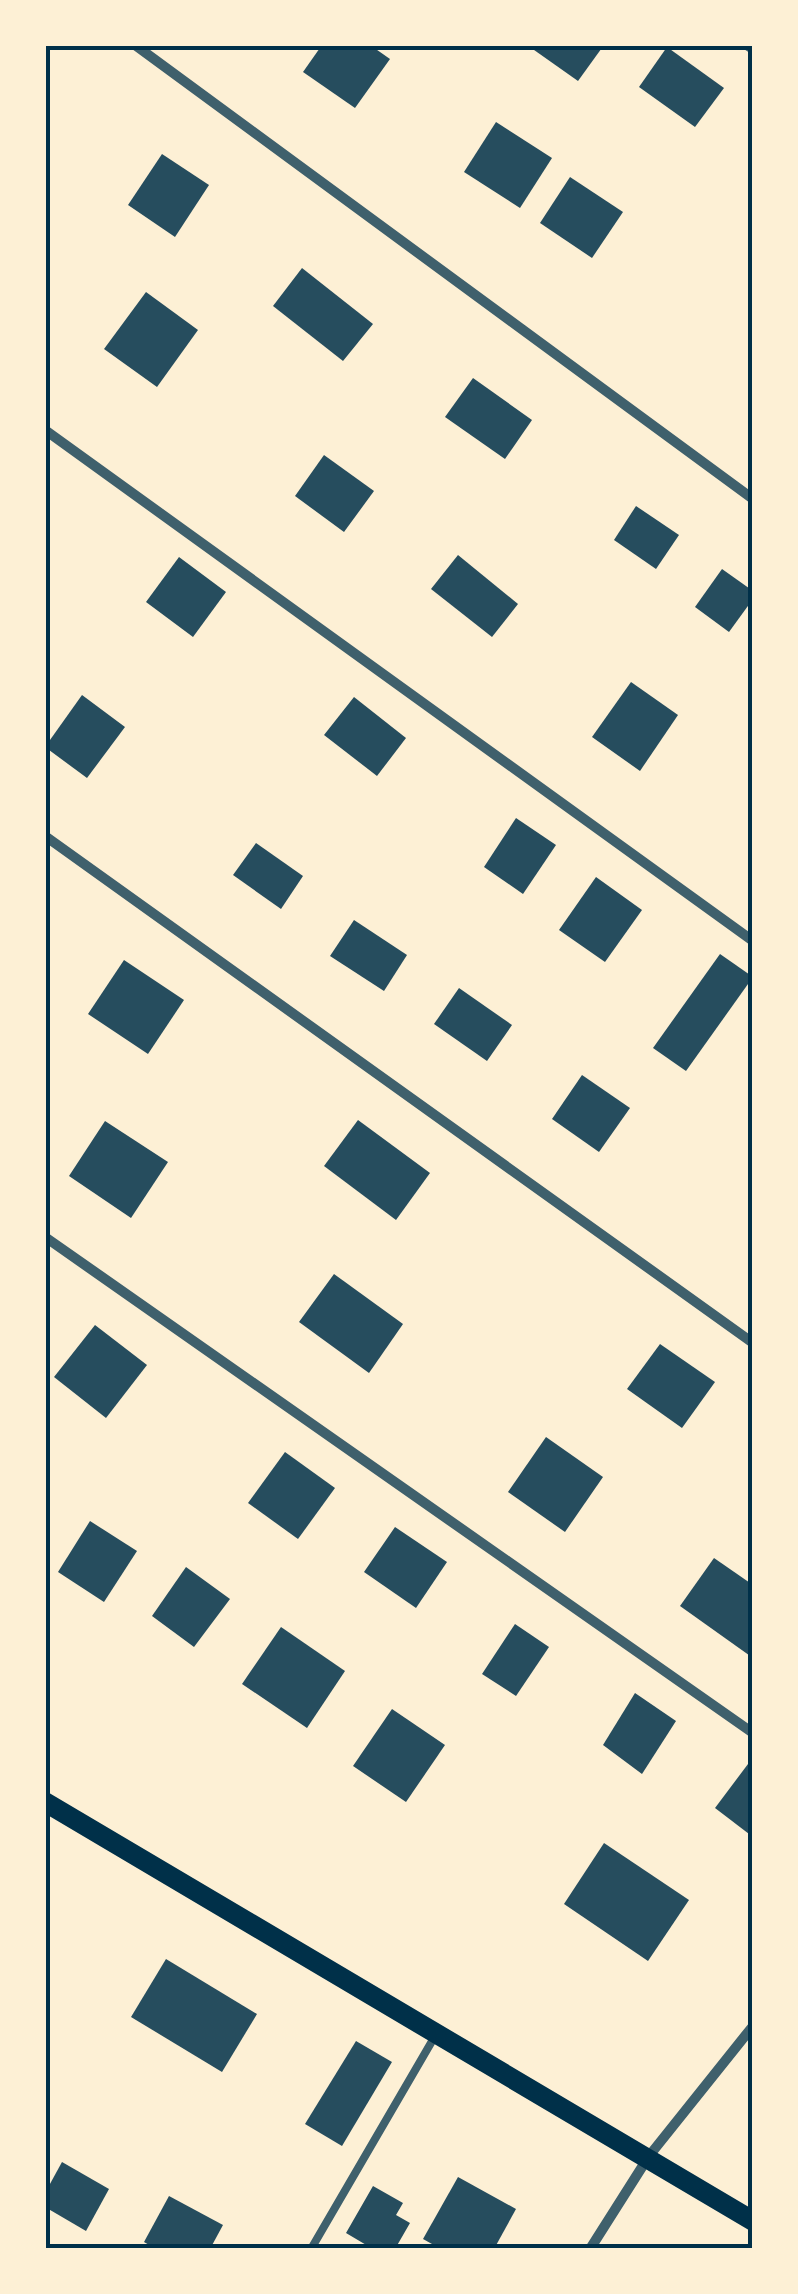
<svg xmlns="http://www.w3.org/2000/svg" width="798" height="2294" font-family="'Libre Baskerville',serif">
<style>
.building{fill:#264d5e}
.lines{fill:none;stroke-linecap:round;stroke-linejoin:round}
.service{stroke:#3f606c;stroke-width:8}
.minor{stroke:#3f606c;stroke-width:10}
.secondary{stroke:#003049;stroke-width:20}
.neatline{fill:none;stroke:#003049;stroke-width:4}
</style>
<rect width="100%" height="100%" fill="#fdf0d5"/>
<g class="building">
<polygon points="322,45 370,45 390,59 355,108 303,72"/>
<polygon points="527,45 604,45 578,81"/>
<polygon points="667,47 724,88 695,127 639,87"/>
<polygon points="496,122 552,158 520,208 464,172"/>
<polygon points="162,154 209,185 175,237 128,205"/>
<polygon points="570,177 623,212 592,258 540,223"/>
<polygon points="302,268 373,324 343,361 273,306"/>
<polygon points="146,292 198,330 157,387 104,349"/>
<polygon points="473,378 532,420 505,459 445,417"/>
<polygon points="324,455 374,491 344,532 295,496"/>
<polygon points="636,506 679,535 656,569 614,540"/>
<polygon points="458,555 518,604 492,637 431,589"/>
<polygon points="179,557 226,592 193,637 146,602"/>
<polygon points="722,569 753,591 753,599 729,632 695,607"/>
<polygon points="631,682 678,715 640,771 592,737"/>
<polygon points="82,695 125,727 87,778 45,747"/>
<polygon points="354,697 406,738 377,776 324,735"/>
<polygon points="516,818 556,845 523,894 484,867"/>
<polygon points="256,843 303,876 281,909 233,875"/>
<polygon points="596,877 642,910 605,962 559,930"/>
<polygon points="354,920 407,955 384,991 330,956"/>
<polygon points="720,954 753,977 686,1071 653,1048"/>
<polygon points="124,960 184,1000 148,1054 88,1014"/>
<polygon points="459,988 512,1025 487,1061 434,1024"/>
<polygon points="582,1075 630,1108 599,1152 552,1119"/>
<polygon points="358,1120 430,1173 396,1220 324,1166"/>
<polygon points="105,1121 168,1162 131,1218 69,1176"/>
<polygon points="334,1274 403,1324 369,1373 299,1322"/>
<polygon points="95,1325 147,1365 106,1418 54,1377"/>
<polygon points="660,1344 715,1382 682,1428 627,1389"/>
<polygon points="546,1437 603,1477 565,1532 508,1492"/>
<polygon points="285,1452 335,1488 298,1539 248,1503"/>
<polygon points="90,1521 137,1551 104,1602 58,1572"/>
<polygon points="395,1527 447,1562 416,1608 364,1572"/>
<polygon points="714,1558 753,1585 753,1658 680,1606"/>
<polygon points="186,1567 230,1599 194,1647 152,1616"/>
<polygon points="515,1624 549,1647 516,1696 482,1674"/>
<polygon points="281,1627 345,1671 307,1728 242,1684"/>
<polygon points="635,1693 676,1721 642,1774 603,1745"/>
<polygon points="392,1709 445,1745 406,1802 353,1766"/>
<polygon points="748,1764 753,1767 753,1837 715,1808"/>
<polygon points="604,1843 689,1900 648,1961 564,1904"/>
<polygon points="166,1959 257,2014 222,2072 131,2017"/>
<polygon points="356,2041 392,2062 342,2146 305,2124"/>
<polygon points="62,2162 109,2189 86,2231 45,2207 45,2193"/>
<polygon points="458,2177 516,2209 494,2249 441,2249 423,2239"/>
<polygon points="373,2186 403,2203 396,2215 410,2223 395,2249 373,2249 346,2233"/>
<polygon points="169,2196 223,2225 210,2249 156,2249 144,2242"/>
</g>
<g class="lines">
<polyline class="service" points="311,2249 435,2036"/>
<g class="minor">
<polyline points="135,45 753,499"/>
<polyline points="747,45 753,49"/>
<polyline points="45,430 753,941"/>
<polyline points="45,836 753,1343"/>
<polyline points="45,1237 753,1733"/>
<polyline points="590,2249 649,2156 753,2026"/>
</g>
<polyline class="secondary" points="45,1802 753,2221"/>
</g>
<rect width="798" height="2294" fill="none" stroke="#fdf0d5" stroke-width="95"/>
<rect x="48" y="48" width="702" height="2198" class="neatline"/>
</svg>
